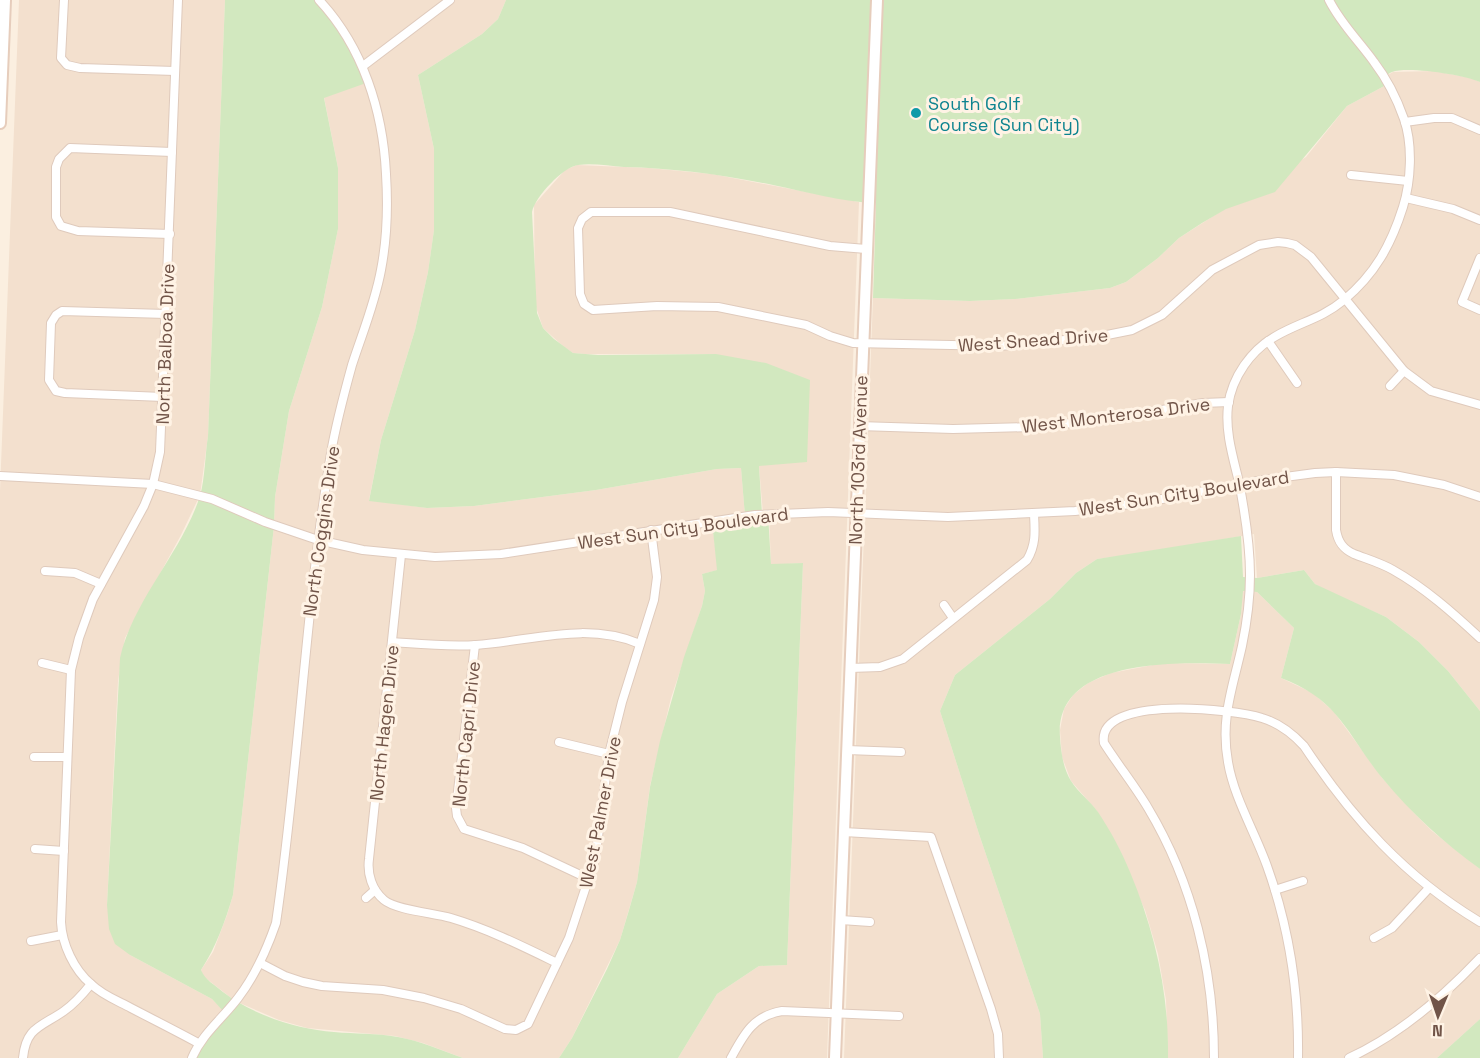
<svg xmlns="http://www.w3.org/2000/svg" width="1480" height="1058" font-family="'Space Grotesk',sans-serif">
<style>
.residential{fill:#f3e0ce}
.green{fill:#d2e8bf}
.lines{fill:none;stroke-linecap:round;stroke-linejoin:round}
.street-casing{stroke:#dfcabc;stroke-width:10}
.secondary-casing{stroke:#e6cdbc;stroke-width:14}
.street{stroke:#fff;stroke-width:8}
.secondary{stroke:#fff;stroke-width:10}
.culture-dot{fill:#0f9aa8;stroke:#fff3e5;stroke-width:2}
.labels{text-anchor:middle;dominant-baseline:central;stroke-width:6;stroke-linejoin:round;paint-order:stroke}
.culture-label{font-size:18px;fill:#0d838f;stroke:#fff3e5;text-anchor:start}
.street-label{font-size:18px;fill:#715448;stroke:#fff3e5}
</style>
<rect width="100%" height="100%" fill="#fbefe0"/>
<g class="residential">
<polygon points="19,0 225,0 208,436 200,495 181,535 125,638 118,681 107,905 130,955 212,999 225,1012 192,1058 0,1058 0,491"/>
<polygon points="319,0 506,0 498,19 482,34 418,75 434,149 434,230 428,272 415,330 381,440 369,500 427,508 474,506 596,490 717,469 741,468 745,516 712,522 718,570 702,574 705,591 702,606 671,698 650,786 637,882 620,940 572,1038 559,1058 463,1058 423,1043 395,1036 307,1028 279,1020 235,1001 203,976 201,970 213,952 227,915 233,895 274,526 275,497 289,411 322,307 338,229 338,168 324,97"/>
<polygon points="1434,71 1471,78 1480,82 1480,711 1448,671 1419,642 1386,617 1326,590 1315,584 1304,570 1257,578 1254,534 1143,553 1097,559 1076,573 1050,599 955,675 940,711 979,834 1040,1014 1043,1058 844,1058 873,298 970,301 1015,299 1110,288 1126,282 1158,258 1179,238 1306,157 1347,106 1388,84 1384,77 1393,72"/>
<polygon points="577,165 649,168 712,174 859,202 827,1058 678,1058 717,994 759,966 787,965 803,563 771,565 769,514 763,514 759,466 716,354 585,354 573,353 564,347 543,328 535,304 534,205 565,170"/>
<polygon points="1242,591 1257,592 1294,628 1281,678 1313,693 1334,712 1383,779 1416,815 1432,831 1480,869 1480,1019 1437,1058 1168,1058 1166,1000 1158,954 1145,910 1097,811 1071,781 1062,757 1060,730 1064,709 1073,695 1088,683 1111,673 1163,663 1230,664 1241,614"/>
</g>
<g class="green">
<path d="M225,0H319L331,12L369,82L324,98L338,168V229L322,307L289,411L275,497L274,526L233,895C225,922 216,947 201,970C205,980 215,985 223,992C253,1015 296,1029 334,1032C355,1034 376,1033 398,1037C420,1041 441,1050 463,1058H192L224,1012L212,999L130,955L115,944L109,929L107,905L120,658C133,600 182,552 200,496C205,478 205,455 208,436Z"/>
<path d="M506,0H1480V82C1464,75 1408,66 1392,72C1389,73 1387,75 1384,77L1388,84L1347,106L1275,192L1226,209L1202,223L1179,238L1158,258L1126,282L1110,288L1015,299L970,301L873,298L876,203C841,202 808,192 773,185C724,175 674,168 624,167C609,166 593,163 578,165C563,167 535,197 532,212L537,313L543,328L554,339L573,353L598,355L716,354L766,363L810,380L807,462L759,466L762,514H768L771,564L803,563L787,965L759,966L717,994L678,1058H559L572,1038L607,969L620,940L629,910L637,882L650,787L660,741L684,657L702,606L705,591L702,574L717,570L712,521L745,516L741,468L717,469L596,490L474,506L427,508L369,501L381,440L415,330L428,272L434,230V149L418,75L482,34L498,19Z"/>
<path d="M1241,536L1243,577L1257,578L1304,570L1315,584L1386,617L1419,642L1448,671L1480,711V869C1444,843 1411,813 1383,779C1347,735 1340,700 1281,678L1294,628L1257,592L1243,591L1241,614L1230,664C1177,662 1054,658 1060,737C1061,752 1063,768 1071,781C1078,792 1090,801 1098,812C1110,830 1122,852 1130,872C1155,932 1169,993 1168,1058H1043L1040,1014L979,834L940,711L955,675L1050,599L1076,573L1097,559Z"/>
<polygon points="1480,1019 1480,1058 1437,1058"/>
</g>
<g class="lines">
<g class="street-casing">
<g id="street">
<polyline points="64,0 61,58 67,65 80,68 175,71"/>
<path d="M178,0L160,452L153,484L144,506L93,599L79,638L71,670L61,922C62,944 74,970 91,984C102,995 118,1001 131,1008C154,1020 176,1031 198,1043"/>
<polyline points="363,66 450,0"/>
<polyline points="1405,122 1434,118 1452,118 1480,130"/>
<polyline points="1351,175 1408,181"/>
<polyline points="1406,198 1453,209 1480,220"/>
<polyline points="170,234 78,231 61,226 56,217 56,167 59,159 70,148 172,152"/>
<polyline points="866,249 830,246 670,212 591,212 582,219 578,228 580,294 584,304 593,310 657,306 718,307 806,325 830,336 853,343 1000,346 1097,337 1132,330 1162,315 1212,270 1259,245 1278,242 1287,243 1295,245 1311,257 1404,371 1431,391 1480,405"/>
<polyline points="1480,258 1462,302 1480,310"/>
<polyline points="1268,341 1297,383"/>
<polyline points="1390,386 1404,371"/>
<polyline points="163,397 65,393 56,391 49,380 51,323 56,315 62,311 166,314"/>
<polyline points="859,426 953,429 1031,427 1103,420 1203,403 1229,402"/>
<path d="M1336,472V530C1338,542 1343,549 1354,554C1367,559 1381,563 1393,570C1425,588 1453,613 1480,638"/>
<polyline points="0,476 153,484 212,499 265,522 318,540 363,550 435,557 501,554 755,515 828,512 948,517 1075,511 1146,502 1263,480 1315,473 1336,472 1394,475 1444,485 1480,497"/>
<path d="M401,555L369,859C367,874 372,890 384,900C396,910 434,913 451,918C488,929 522,946 557,963"/>
<polyline points="45,571 75,573 101,584"/>
<polyline points="944,605 953,618"/>
<path d="M392,642C420,644 448,647 476,645C532,641 586,621 640,644"/>
<polyline points="475,645 456,808 457,816 464,829 523,848 589,879"/>
<polyline points="42,663 71,670"/>
<path d="M850,668L880,667L903,659L1027,560C1036,545 1035,532 1034,514"/>
<polyline points="559,742 609,754"/>
<polyline points="847,750 901,752"/>
<polyline points="34,757 67,757"/>
<polyline points="844,832 931,837 991,1009 998,1034 999,1058"/>
<polyline points="35,849 64,851"/>
<polyline points="1275,890 1303,881"/>
<polyline points="366,898 375,890"/>
<polyline points="841,920 870,922"/>
<polyline points="1374,938 1392,928 1429,888"/>
<polyline points="31,941 62,935"/>
<polyline points="260,963 285,976 303,982 322,986 383,990 424,998 461,1009 505,1029 516,1030 528,1024 569,938 595,859 609,754 622,702 654,600 657,577 651,530"/>
<path d="M23,1058C26,1027 41,1027 64,1011C74,1004 83,994 91,984"/>
<path d="M192,1058C202,1034 222,1019 238,998C255,976 267,949 276,923C299,767 305,609 331,453C336,424 344,394 352,365C362,334 375,303 381,270C387,239 388,206 386,174C383,111 363,47 319,0"/>
<path d="M731,1058C744,1034 753,1016 782,1011L899,1016"/>
<path d="M1214,1058C1214,971 1193,883 1148,808C1135,786 1118,765 1104,743C1096,694 1235,709 1262,718C1279,723 1292,733 1304,746C1352,818 1405,877 1480,922"/>
<path d="M1298,1058C1299,994 1289,927 1267,866C1255,832 1234,798 1228,762C1220,718 1233,687 1242,646C1247,622 1250,599 1250,575C1250,544 1245,513 1239,482C1233,457 1225,432 1228,406C1232,377 1251,350 1276,336C1300,322 1321,319 1344,300C1375,274 1391,245 1403,207C1411,181 1413,145 1404,119C1397,99 1387,79 1374,62C1359,41 1341,24 1329,0"/>
<path d="M1349,1058C1399,1035 1442,998 1480,958"/>
</g>
</g>
<g class="secondary-casing">
<g id="secondary">
<polyline points="0,123 5,0"/>
<polyline points="835,1058 877,0"/>
</g>
</g>
<use href="#street" class="street"/>
<use href="#secondary" class="secondary"/>
</g>
<circle class="culture-dot" cx="916" cy="113" r="6"/>
<g class="labels">
<g class="culture-label">
<text x="928" y="103">South Golf<tspan x="928" dy="21">Course (Sun City)</tspan></text>
</g>
<g class="street-label">
<text transform="translate(1033 340) rotate(-4)">West Snead Drive</text>
<text transform="translate(165 344) rotate(-88)">North Balboa Drive</text>
<text transform="translate(1116 415) rotate(-7)">West Monterosa Drive</text>
<text transform="translate(858 460) rotate(-88)">North 103rd Avenue</text>
<text transform="translate(1184 493) rotate(-9)">West Sun City Boulevard</text>
<text transform="translate(683 528) rotate(-8)">West Sun City Boulevard</text>
<text transform="translate(321 531) rotate(-82)">North Coggins Drive</text>
<text transform="translate(384 723) rotate(-84)">North Hagen Drive</text>
<text transform="translate(466 734) rotate(-84)">North Capri Drive</text>
<text transform="translate(600 812) rotate(-79)">West Palmer Drive</text>
</g>
</g>
<g transform="translate(1438 1016) rotate(182)" stroke="#fff3e5" stroke-width="4.5" paint-order="stroke">
<path d="M0-4.5L10 22L0 15L-10 22Z" fill="#715448"/>
<text y="-9" font-size="16" font-weight="bold" text-anchor="middle" fill="#715448">N</text>
</g>
</svg>
